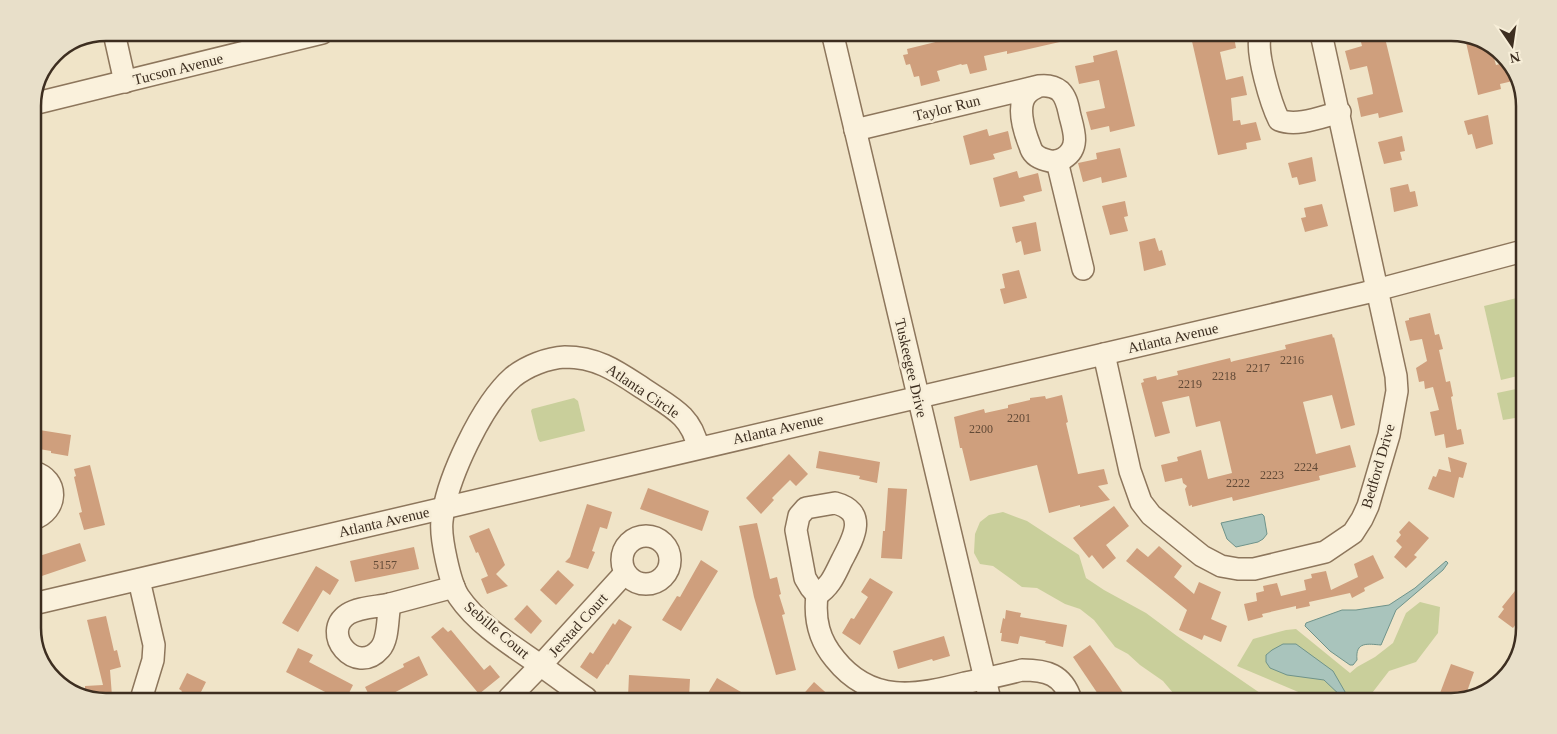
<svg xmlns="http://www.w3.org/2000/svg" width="1557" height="734" font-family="'Times New Roman',serif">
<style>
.green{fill:#c9cf9b}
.water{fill:#a9c4bc;stroke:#6f938a}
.building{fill:#cf9f7d}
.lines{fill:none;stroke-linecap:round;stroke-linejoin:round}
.minor-casing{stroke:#8d765c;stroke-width:24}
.minor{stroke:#faf1dc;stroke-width:21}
.labels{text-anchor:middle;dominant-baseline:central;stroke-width:5;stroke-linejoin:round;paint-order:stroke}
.number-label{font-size:12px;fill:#624a37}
.street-label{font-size:15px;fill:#3d2e20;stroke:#f7eed8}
.rim{fill:none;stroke:#3d2e20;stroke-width:2.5}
</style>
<rect width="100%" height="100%" fill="#f0e4c8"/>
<g class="green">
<polygon points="1521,297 1522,303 1522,375 1501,380 1484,306"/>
<polygon points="1521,388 1521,417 1503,420 1497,393"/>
<polygon points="574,398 578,401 585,431 540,442 538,439 531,411 532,409"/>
<polygon points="1003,512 1027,521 1079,555 1086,578 1104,590 1146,613 1177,636 1260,693 1303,694 1237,666 1253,639 1286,630 1296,629 1350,673 1357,667 1375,657 1393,643 1406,613 1420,602 1440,607 1438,633 1416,662 1389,671 1369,697 1369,701 1179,700 1163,681 1140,665 1128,654 1115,647 1094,620 1080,609 1065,604 1037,588 1022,587 993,566 980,564 974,553 975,534 980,522 989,515"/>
</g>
<g class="water">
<polygon points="1262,514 1264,516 1267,534 1263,539 1258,542 1236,547 1227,539 1221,523"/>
<path d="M1446,561L1448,563L1443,570L1396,610L1381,645C1368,644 1355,641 1357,660L1353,665H1350L1330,651L1305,626L1306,623L1342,610H1356L1389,605L1415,588Z"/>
<polygon points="1283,644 1296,644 1333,671 1348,697 1344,699 1324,680 1287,675 1270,668 1266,662 1266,655 1272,650"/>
</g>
<g class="building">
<polygon points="960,36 1063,36 1064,41 1007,54 1007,51 984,56 987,70 970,74 967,64 962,65 961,64 937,71 940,81 921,86 919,76 914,77 910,64 906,65 903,55 908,54 907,49"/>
<polygon points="1191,37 1234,37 1236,48 1220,52 1226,80 1243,76 1247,95 1231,98 1233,121 1240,120 1241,125 1256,122 1261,140 1246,143 1247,149 1218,155"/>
<polygon points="1379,38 1385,38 1403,112 1379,118 1378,113 1361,117 1357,98 1373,94 1372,88 1367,66 1350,70 1345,51 1362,46 1361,42"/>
<polygon points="1465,38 1479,38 1491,48 1496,65 1508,62 1512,65 1517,80 1500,84 1501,89 1478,95"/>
<polygon points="1117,50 1135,126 1110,132 1109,126 1091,130 1086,112 1105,108 1099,80 1079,84 1075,66 1094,62 1093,56"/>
<polygon points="1488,115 1493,144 1476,149 1472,134 1468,135 1464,121"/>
<polygon points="987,129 989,136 1008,131 1012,149 993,154 995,159 970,165 963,136"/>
<polygon points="1402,136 1405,151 1400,152 1402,160 1384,164 1378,142"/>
<polygon points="1120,148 1127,177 1102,183 1101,177 1083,182 1078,163 1097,159 1096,153"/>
<polygon points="1312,157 1316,181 1299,185 1297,177 1292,178 1288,163"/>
<polygon points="1017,171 1019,178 1038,173 1042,191 1023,196 1025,201 1000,207 993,178"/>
<polygon points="1408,184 1410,192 1415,191 1418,206 1394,212 1390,188"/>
<polygon points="1125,201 1128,216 1124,217 1128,231 1110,235 1102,206"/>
<polygon points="1322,204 1328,226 1305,232 1301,218 1306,217 1304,208"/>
<polygon points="1036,222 1041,251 1024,255 1021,241 1016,243 1012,227"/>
<polygon points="1155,238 1159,251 1162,250 1166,265 1144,271 1139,242"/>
<polygon points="1019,270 1027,298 1004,304 1000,289 1005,288 1002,274"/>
<polygon points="1430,313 1435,335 1439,334 1443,349 1439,350 1446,382 1450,381 1453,396 1451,397 1457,430 1461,429 1464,444 1446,448 1444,434 1435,436 1430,412 1439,410 1433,387 1425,389 1424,381 1419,382 1416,368 1427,361 1422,339 1410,341 1405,321 1409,320 1409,318"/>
<polygon points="1332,334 1333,338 1334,337 1355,425 1341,429 1332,395 1303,402 1316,454 1350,445 1356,467 1319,476 1320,480 1233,501 1232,497 1192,507 1192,505 1189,506 1185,489 1187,486 1183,483 1182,478 1165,482 1161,465 1178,461 1177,457 1201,450 1208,479 1232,473 1220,421 1196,427 1189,396 1162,402 1170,433 1155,437 1141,383 1144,382 1143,379 1156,376 1157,380 1178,375 1177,371 1230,358 1231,362 1234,361 1286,349 1285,345"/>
<polygon points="1062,395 1068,422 1066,423 1078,474 1104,469 1108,484 1098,486 1110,500 1080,507 1080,505 1049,513 1037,465 970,481 962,448 960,448 954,417 984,409 985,413 1008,408 1008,405 1030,400 1030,398 1045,396 1046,399"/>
<polygon points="33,429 71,435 68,456 51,453 51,451 33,448"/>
<polygon points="819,451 880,462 877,483 859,479 860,476 816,468"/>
<polygon points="789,454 808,474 796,486 790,480 772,498 774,500 761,514 746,498"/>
<polygon points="1448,457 1467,463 1463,478 1459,477 1454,498 1428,489 1433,476 1436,477 1439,469 1451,472"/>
<polygon points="90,465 105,525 84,530 79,513 82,512 74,477 76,476 74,469"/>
<polygon points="648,488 709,511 702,531 640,509"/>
<polygon points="888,488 907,489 902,559 881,558 883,531 885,531"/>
<polygon points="587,504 612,512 607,529 600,527 592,551 595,552 588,569 565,562 570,557"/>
<polygon points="1114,506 1129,526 1106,545 1116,558 1103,569 1092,555 1089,558 1073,538"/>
<polygon points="1409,521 1429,538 1414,555 1417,557 1406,568 1394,557 1402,547 1396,541 1401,535 1399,532"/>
<polygon points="757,523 770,579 777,577 781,594 779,595 785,614 782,615 784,623 796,670 776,675 754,597 739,526"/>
<polygon points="489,528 505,565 496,574 508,586 487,594 481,579 488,576 478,552 476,553 469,536"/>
<polygon points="80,543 86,561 33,579 33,558"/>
<polygon points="1159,546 1182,566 1174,577 1194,594 1199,582 1221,592 1211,619 1227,626 1221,642 1204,635 1202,640 1179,630 1187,610 1126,561 1137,548 1148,557"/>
<polygon points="414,547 419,569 355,582 350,561"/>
<polygon points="1373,555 1384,578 1364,588 1365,591 1352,598 1350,593 1309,602 1310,606 1296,609 1296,606 1262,614 1263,617 1248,621 1244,604 1257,601 1256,593 1264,591 1263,586 1277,583 1281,596 1306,590 1304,580 1312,578 1311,574 1326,571 1331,590 1358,577 1354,564"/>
<polygon points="701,560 718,571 681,631 662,620 677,596 680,597"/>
<polygon points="316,566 339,580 330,595 323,590 298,632 282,623"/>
<polygon points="558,570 574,585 556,605 540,590"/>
<polygon points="870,578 893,592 860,645 842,633 851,618 854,619 868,597 861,592"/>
<polygon points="1519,586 1519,620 1513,628 1498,617 1504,609 1502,607"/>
<polygon points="527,605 542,621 531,634 514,619"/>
<polygon points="1006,610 1021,613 1020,617 1067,625 1063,647 1045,643 1046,641 1020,636 1018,644 1001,641 1002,633 1000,633 1003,618 1005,619"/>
<polygon points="106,616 114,651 117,650 121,667 110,670 112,696 85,696 85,686 103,685 87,620"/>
<polygon points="619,619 632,627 608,665 607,664 597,679 580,667 590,652 593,654 613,623 615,625"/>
<polygon points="443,627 448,632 451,630 484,670 490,665 500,677 479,694 431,637"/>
<polygon points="944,636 950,656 933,661 932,659 898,669 893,651"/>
<polygon points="1090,645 1109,672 1128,700 1102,700 1073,657"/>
<polygon points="298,648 313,655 309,662 353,685 347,697 335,697 286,672"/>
<polygon points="419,656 428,675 386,697 370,697 365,687 404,667 403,664"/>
<polygon points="1451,664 1474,672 1465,697 1451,702 1437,701"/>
<polygon points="187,673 206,682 199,696 179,696 182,691 179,689"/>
<polygon points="629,675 690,679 689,698 646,695 646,698 628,697"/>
<polygon points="717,678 753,699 705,698"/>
<polygon points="814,682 833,699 799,699"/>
</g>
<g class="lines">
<g class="minor-casing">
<g id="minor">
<polyline points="114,33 125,82"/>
<polyline points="833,36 990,700"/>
<path d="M1260,37C1256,54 1271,104 1279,120C1297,127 1321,117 1340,112"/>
<polyline points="33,104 322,33"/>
<path d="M855,130L1039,86C1047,85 1054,86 1060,91C1067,98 1068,107 1070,116C1074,131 1080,148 1064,158C1059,161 1052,162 1046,160C1038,158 1032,154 1030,146C1024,131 1015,103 1029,92C1032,89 1036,88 1039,86"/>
<polyline points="1057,161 1083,269"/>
<polyline points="1104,354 1130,471 1141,502 1151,515 1202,556 1221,566 1238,569 1254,569 1325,552 1353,533 1362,519 1368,506 1389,435 1397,391 1396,376 1322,38"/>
<path d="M33,472C60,479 58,511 33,519"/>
<path d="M835,503C869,512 853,539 842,560C835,574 831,586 817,595L811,588L805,578L796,530L799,516L806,508Z"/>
<circle cx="646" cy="560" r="24"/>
<polyline points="139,580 154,645 153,660 142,696"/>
<path d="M817,595C814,620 819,640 835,659C871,704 916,696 965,683C984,679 1003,675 1022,670C1046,670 1063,674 1071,700"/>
<polyline points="33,604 1365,293 1523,251"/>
<path d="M390,604C387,618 389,639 380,649C356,677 319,633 348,614C359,607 377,607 390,604Z"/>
<polyline points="390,604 454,587"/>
<polyline points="509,698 541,665 625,573"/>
<path d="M586,698C570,687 556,676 540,665C513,646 478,625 459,597C450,584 440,537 442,521C446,480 482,404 513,377C527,366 547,358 565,357C598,357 618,372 644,389C669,406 692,415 698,448"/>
</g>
</g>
<use href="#minor" class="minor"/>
</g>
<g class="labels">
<g class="number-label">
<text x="1292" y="360">2216</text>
<text x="1258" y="368">2217</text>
<text x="1224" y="376">2218</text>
<text x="1190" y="384">2219</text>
<text x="1019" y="418">2201</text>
<text x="981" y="429">2200</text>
<text x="1306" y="467">2224</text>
<text x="1272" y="475">2223</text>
<text x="1238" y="483">2222</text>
<text x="385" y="565">5157</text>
</g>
<g class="street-label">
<text transform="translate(178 69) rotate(-14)">Tucson Avenue</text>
<text transform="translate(947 108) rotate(-14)">Taylor Run</text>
<text transform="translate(1173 338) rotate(-13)">Atlanta Avenue</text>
<text transform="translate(911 368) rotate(77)">Tuskeegee Drive</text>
<text transform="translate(643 391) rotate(34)">Atlanta Circle</text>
<text transform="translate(778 429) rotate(-13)">Atlanta Avenue</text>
<text transform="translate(1378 466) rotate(-74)">Bedford Drive</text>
<text transform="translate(384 522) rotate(-13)">Atlanta Avenue</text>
<text transform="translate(578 625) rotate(-48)">Jerstad Court</text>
<text transform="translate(497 630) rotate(40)">Sebille Court</text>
</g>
</g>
<path d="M0 0H1557V734H0ZM106 41H1451A65 65 0 0 1 1516 106V628A65 65 0 0 1 1451 693H106A65 65 0 0 1 41 628V106A65 65 0 0 1 106 41Z" fill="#e8dfc9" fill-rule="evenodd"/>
<path class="rim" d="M106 41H1451A65 65 0 0 1 1516 106V628A65 65 0 0 1 1451 693H106A65 65 0 0 1 41 628V106A65 65 0 0 1 106 41Z"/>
<g transform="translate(1512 45) rotate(167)" stroke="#f7eed8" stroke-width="4" paint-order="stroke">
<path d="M0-4L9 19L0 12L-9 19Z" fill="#3d2e20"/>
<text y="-8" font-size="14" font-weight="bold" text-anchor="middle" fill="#3d2e20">N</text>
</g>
</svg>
